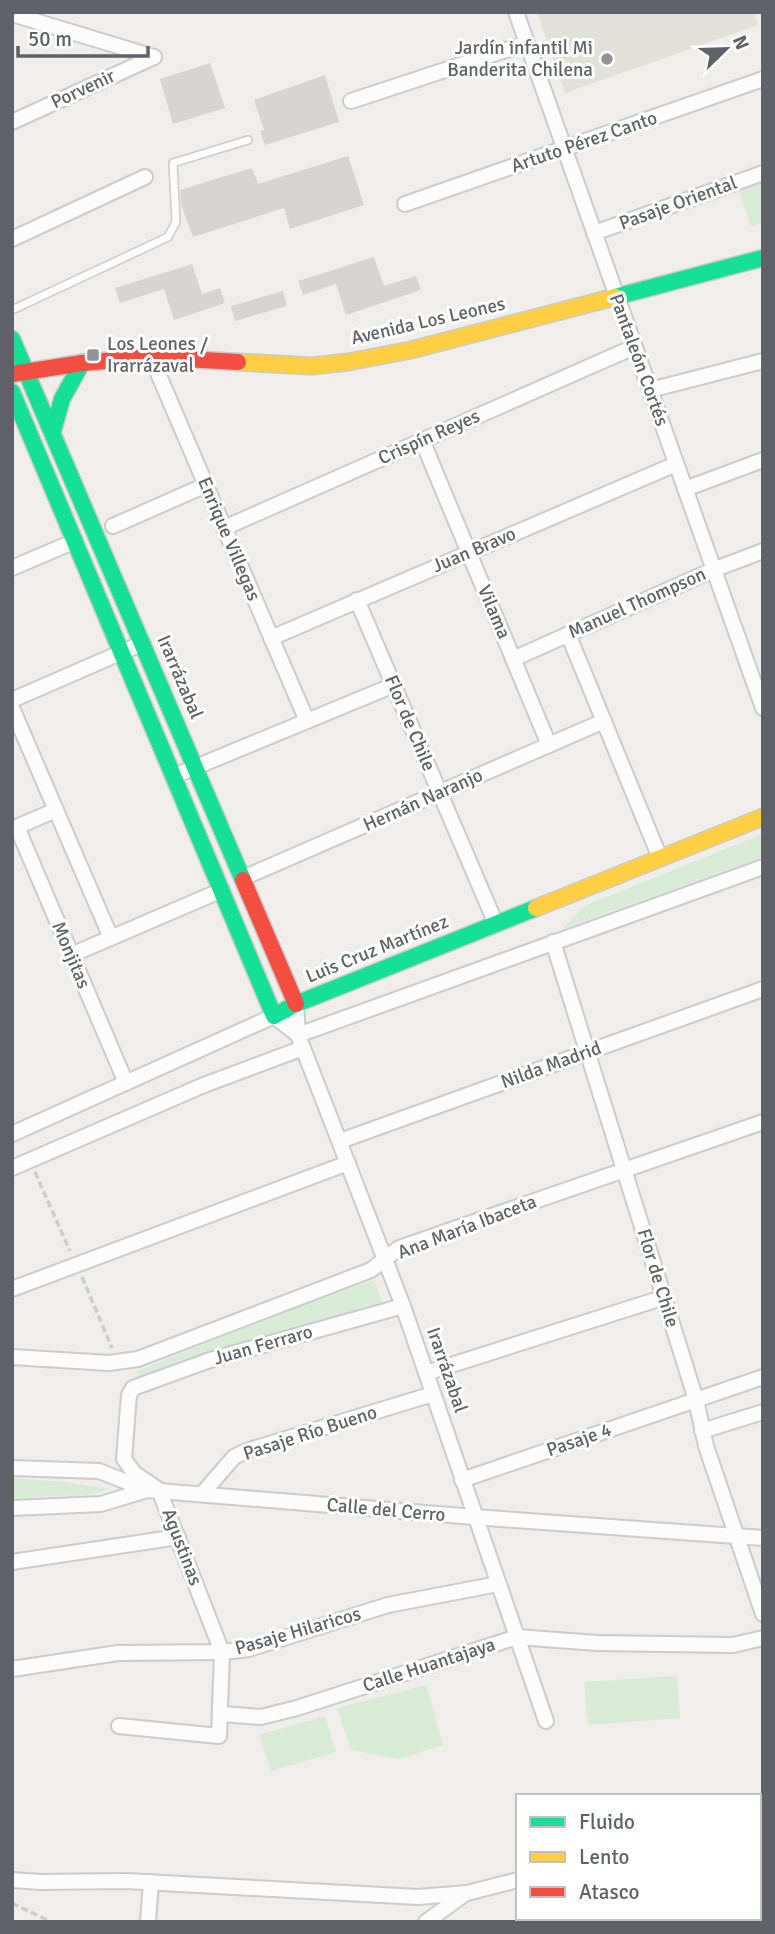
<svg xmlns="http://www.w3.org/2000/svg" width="775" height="1934" font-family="Signika,sans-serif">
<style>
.education{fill:#e2e0da}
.green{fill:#d8ebd6}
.building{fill:#d6d5d3}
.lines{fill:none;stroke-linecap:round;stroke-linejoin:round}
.lane-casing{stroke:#cbcccc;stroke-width:10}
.street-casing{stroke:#cbcccc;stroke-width:18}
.fast-casing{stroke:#cacacb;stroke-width:19}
.slow-casing{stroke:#cacacb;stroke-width:19}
.jam-casing{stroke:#cacacb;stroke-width:19}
.path{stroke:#cacfcc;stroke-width:3.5;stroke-dasharray:7 3.5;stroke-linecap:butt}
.lane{stroke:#fdfcfc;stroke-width:7}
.street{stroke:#fdfcfc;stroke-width:14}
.fast{stroke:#16e098;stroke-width:16}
.slow{stroke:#ffcf43;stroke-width:16}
.jam{stroke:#f24e42;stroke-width:16}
.poi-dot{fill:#919496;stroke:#fff;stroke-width:2.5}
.labels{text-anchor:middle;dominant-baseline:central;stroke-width:6;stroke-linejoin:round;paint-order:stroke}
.poi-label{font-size:19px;fill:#5f6368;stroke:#fff;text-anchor:end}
.street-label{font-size:19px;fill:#5f6368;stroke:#fff}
</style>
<rect width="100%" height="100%" fill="#efeeea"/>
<polygon class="education" points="537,12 754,12 758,25 565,93"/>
<g class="green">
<polygon points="763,180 763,223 751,226 738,188"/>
<polygon points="763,834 763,857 562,929 584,906"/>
<polygon points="374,1280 382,1302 139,1376 137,1371 309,1302"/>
<polygon points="12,1478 65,1482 111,1489 89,1495 12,1498"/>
<polygon points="677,1676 680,1718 588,1725 584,1682"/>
<polygon points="426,1685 443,1745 399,1759 351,1750 337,1708"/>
<polygon points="325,1716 336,1752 271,1771 259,1735"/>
</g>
<g class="building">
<polygon points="210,63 225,108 173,124 160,79"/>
<polygon points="325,75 339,122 265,145 260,131 264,130 254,100"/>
<polygon points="348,156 364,205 290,229 284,208 193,237 181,205 180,190 252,168 258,184"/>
<polygon points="374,257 384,286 416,276 421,290 346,315 336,284 303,295 298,281"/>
<polygon points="192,264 202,294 220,288 225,303 174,320 164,289 120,303 115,288"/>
<polygon points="283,291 287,306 235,321 231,306"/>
</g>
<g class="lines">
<g class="lane-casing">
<polyline id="lane" points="12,310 168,237 176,222 173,163 248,140"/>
</g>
<g class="street-casing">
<g id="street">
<polyline points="516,12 763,708"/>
<polyline points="12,14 154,57"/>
<polyline points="351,101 527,43"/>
<polyline points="12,122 154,57"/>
<polyline points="405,204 763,79"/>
<polyline points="594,233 763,173"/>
<polyline points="12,239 145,177"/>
<polyline points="151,357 307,721"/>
<polyline points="650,390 763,361"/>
<polyline points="422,440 549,745"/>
<polyline points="685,489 763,460"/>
<polyline points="113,526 206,485"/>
<polyline points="224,528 634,347"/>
<polyline points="12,568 75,541"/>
<polyline points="357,600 496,924"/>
<polyline points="568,634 660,858"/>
<polyline points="271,638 676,464"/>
<polyline points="513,659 713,570 763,551"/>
<polyline points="12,700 143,643"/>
<polyline points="12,708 111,938"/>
<polyline points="174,776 394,685"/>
<polyline points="17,827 126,1083"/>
<polyline points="12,829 56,810"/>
<polyline points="243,878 604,721"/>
<polyline points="553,942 696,1400 706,1446 763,1614"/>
<polyline points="71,955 222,890"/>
<polyline points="296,1004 298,1035 403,1306 546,1721"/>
<polyline points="298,1035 763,867"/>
<polyline points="12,1134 274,1016 298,1035"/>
<polyline points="340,1141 763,989"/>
<polyline points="12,1168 204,1085 303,1048"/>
<polyline points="12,1289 348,1163"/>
<polyline points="12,1357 109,1363 138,1359 371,1270 399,1248 763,1122"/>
<polyline points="426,1373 665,1297"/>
<polyline points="702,1431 763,1412"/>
<polyline points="12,1468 99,1471 147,1490 474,1517 763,1538"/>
<polyline points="462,1480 763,1377"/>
<polyline points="202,1494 234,1457 246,1451 433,1394"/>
<polyline points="12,1508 101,1504 147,1490"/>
<polyline points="12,1562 178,1537"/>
<polyline points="12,1669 118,1653 222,1652 249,1649 388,1605 498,1584"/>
<polyline points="221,1714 261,1717 297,1708 517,1637 597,1643 733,1645 763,1638"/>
<polyline points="119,1726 219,1736 222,1652 159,1490 134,1473 124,1459 129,1395 133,1388 210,1360 403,1306"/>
<polyline points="759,1839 763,1839"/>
<polyline points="12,1880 41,1882 126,1881 418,1897 467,1893 518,1880"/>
<polyline points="759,1900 763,1899"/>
<polyline points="684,1918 684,1922"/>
<polyline points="148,1922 151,1882"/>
<polyline points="426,1922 466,1893"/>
<polyline points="595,1922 606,1919"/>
</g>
</g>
<g class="fast-casing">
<g id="fast">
<polyline points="615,297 763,258"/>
<polyline points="12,339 243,880"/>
<polyline points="12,392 274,1016 296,1004 536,908"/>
<polyline points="53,431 62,399 82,363"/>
</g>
</g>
<g class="slow-casing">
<g id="slow">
<polyline points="238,362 312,366 348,362 411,350 615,297"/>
<polyline points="536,908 763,817"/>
</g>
</g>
<g class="jam-casing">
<g id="jam">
<polyline points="12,374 82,363 151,357 238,362"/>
<polyline points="243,880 296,1004"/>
</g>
</g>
<g class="path">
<polyline points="35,1172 70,1251"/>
<polyline points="82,1277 112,1348"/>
<polyline points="12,1903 51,1922"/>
</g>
<use href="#lane" class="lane"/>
<use href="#street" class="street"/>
<use href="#fast" class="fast"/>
<use href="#slow" class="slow"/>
<use href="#jam" class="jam"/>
</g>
<g class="poi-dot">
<circle cx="607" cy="59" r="7"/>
<rect x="86" y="348" width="14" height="14" rx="3.5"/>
</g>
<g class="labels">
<g class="poi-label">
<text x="593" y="48">Jardín infantil Mi<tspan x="593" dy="22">Banderita Chilena</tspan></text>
<text x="107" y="344" text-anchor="start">Los Leones /<tspan x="107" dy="22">Irarrázaval</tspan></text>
</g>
<g class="street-label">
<text transform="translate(83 89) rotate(-25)">Porvenir</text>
<text transform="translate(584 142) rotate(-19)">Artuto Pérez Canto</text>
<text transform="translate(678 203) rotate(-20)">Pasaje Oriental</text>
<text transform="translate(428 321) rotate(-13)">Avenida Los Leones</text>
<text transform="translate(639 360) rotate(70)">Pantaleón Cortés</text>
<text transform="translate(429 437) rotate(-24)">Crispín Reyes</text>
<text transform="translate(229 539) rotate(67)">Enrique Villegas</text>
<text transform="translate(474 550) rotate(-23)">Juan Bravo</text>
<text transform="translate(637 603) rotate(-24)">Manuel Thompson</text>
<text transform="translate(494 612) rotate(67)">Vilama</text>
<text transform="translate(180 677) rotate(67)">Irarrázabal</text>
<text transform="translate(410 723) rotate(67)">Flor de Chile</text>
<text transform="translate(423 800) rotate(-24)">Hernán Naranjo</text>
<text transform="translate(377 949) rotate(-22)">Luis Cruz Martínez</text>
<text transform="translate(71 955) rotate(67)">Monjitas</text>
<text transform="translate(551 1065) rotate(-20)">Nilda Madrid</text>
<text transform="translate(467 1227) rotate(-21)">Ana María Ibaceta</text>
<text transform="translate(658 1278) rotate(73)">Flor de Chile</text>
<text transform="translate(263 1345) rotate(-16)">Juan Ferraro</text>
<text transform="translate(447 1370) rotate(71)">Irarrázabal</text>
<text transform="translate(310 1433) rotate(-18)">Pasaje Río Bueno</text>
<text transform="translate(579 1440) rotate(-19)">Pasaje 4</text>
<text transform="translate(386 1510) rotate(5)">Calle del Cerro</text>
<text transform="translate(182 1547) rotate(69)">Agustinas</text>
<text transform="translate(298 1631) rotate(-16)">Pasaje Hilaricos</text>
<text transform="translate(429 1665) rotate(-18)">Calle Huantajaya</text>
</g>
</g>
<rect width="775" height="1934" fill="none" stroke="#5f6368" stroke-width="28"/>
<rect x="516" y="1794" width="245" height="126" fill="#ffffff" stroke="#bfc1c3" stroke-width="2"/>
<rect x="530" y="1817" width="35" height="10" fill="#16e098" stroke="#bfc1c3" stroke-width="2"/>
<text x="579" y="1829" font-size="21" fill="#5f6368">Fluido</text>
<rect x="530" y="1852" width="35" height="10" fill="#ffcf43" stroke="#bfc1c3" stroke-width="2"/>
<text x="579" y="1864" font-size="21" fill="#5f6368">Lento</text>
<rect x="530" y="1887" width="35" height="10" fill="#f24e42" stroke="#bfc1c3" stroke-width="2"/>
<text x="579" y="1899" font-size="21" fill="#5f6368">Atasco</text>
<g transform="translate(726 49) rotate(67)" stroke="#ffffff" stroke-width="5" paint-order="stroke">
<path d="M0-5L12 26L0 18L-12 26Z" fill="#5f6368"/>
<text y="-10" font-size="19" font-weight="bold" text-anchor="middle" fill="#5f6368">N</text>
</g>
<path d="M18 46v10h130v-10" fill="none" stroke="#5f6368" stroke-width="3.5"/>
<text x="28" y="46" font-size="21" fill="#5f6368" stroke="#ffffff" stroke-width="5" paint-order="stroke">50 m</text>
</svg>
